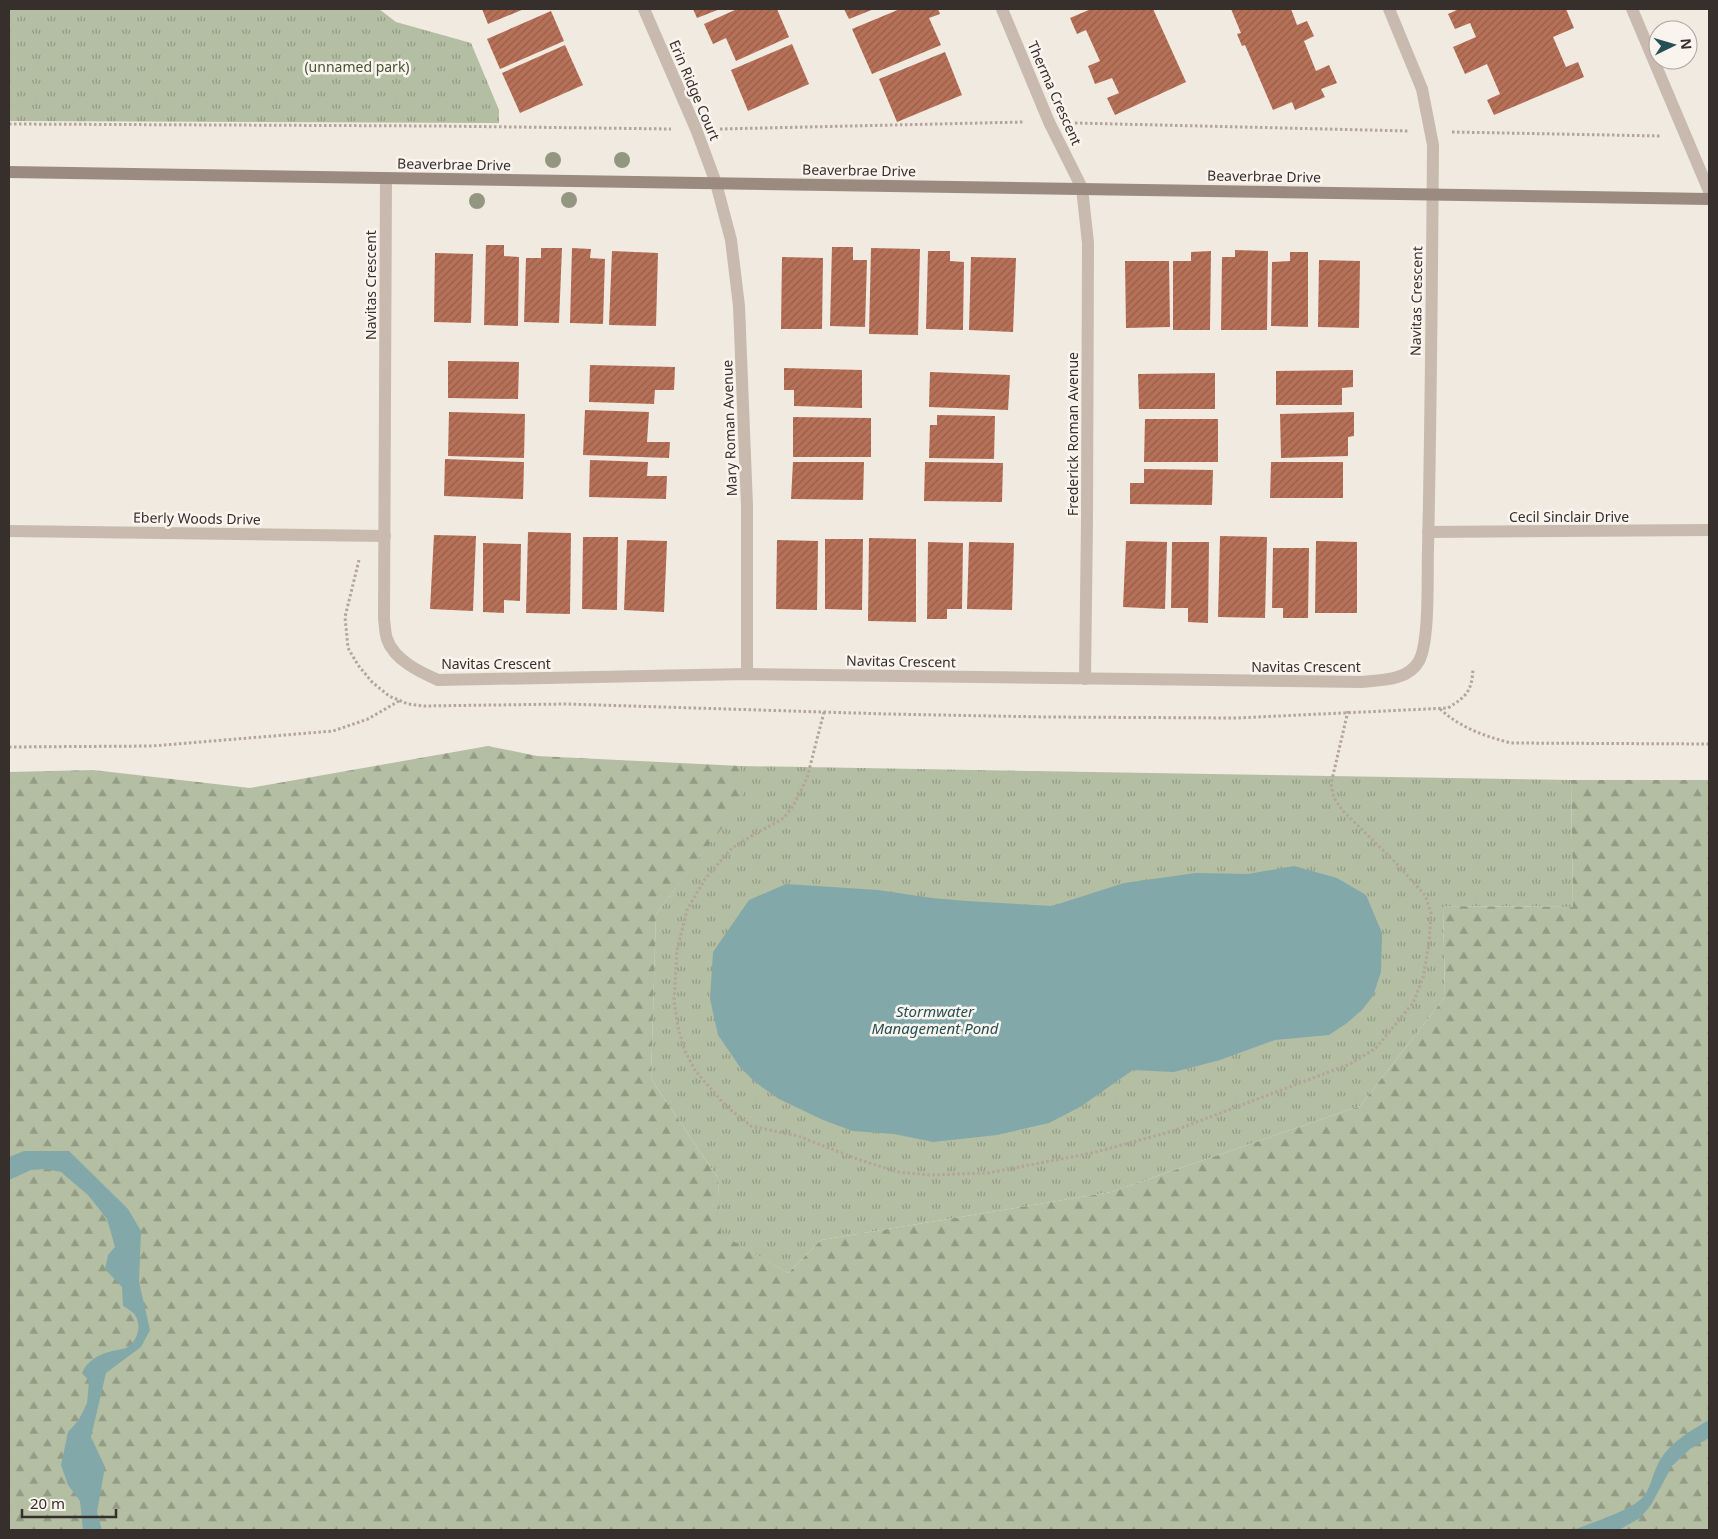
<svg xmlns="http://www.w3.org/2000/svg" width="1718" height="1539" font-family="'Noto Sans',sans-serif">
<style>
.grass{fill:url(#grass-tufts)}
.forest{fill:url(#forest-firs)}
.water{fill:#83a8aa}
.building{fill:url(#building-hatch)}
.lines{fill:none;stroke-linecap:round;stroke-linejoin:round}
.path{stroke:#b3a599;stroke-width:3;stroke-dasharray:2.5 2.5;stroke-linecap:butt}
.street{stroke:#c8baae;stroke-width:12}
.secondary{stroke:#9b8a80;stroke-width:12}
.tree{fill:#939781}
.labels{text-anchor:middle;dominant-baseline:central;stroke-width:5;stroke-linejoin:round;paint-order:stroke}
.park-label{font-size:14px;fill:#465332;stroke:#f9f4ed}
.street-label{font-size:14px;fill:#372f2c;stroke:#f9f4ed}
.water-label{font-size:15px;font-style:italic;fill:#265054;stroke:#f9f4ed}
</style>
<defs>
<pattern id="grass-tufts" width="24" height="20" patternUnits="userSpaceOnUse" patternTransform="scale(1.25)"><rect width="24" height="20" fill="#b4bea3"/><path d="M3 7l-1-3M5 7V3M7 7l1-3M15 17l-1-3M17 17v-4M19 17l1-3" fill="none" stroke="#939b85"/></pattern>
<pattern id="forest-firs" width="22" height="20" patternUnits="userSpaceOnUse" patternTransform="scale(1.25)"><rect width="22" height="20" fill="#b4bea3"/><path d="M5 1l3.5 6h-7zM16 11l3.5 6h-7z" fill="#939b85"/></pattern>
<pattern id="building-hatch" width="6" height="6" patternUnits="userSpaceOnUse" patternTransform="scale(1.25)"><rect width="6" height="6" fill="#b77158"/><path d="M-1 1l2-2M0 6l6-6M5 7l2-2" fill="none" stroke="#965d49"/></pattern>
</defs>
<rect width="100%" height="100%" fill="#f1eae1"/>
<g class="grass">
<polygon points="9,9 379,9 396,22 471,43 499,110 499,123 9,121"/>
<polygon points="741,766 1571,780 1573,907 1443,906 1445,997 1360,1106 1111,1192 821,1240 788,1273 720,1234 718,1178 651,1079 656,914 741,802"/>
</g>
<polygon class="forest" points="488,746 537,756 741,766 742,802 656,914 651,1079 718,1178 721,1234 788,1273 821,1240 1111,1192 1360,1106 1445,997 1443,906 1573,907 1571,780 1709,780 1709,1530 9,1530 9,772 93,770 250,788"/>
<g class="water">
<polygon points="1294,866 1337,878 1366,895 1382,933 1381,972 1373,996 1362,1010 1347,1023 1329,1035 1275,1040 1220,1060 1174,1072 1133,1070 1080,1107 1049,1123 997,1135 933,1142 894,1134 853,1131 823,1120 779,1099 755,1082 740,1067 718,1035 710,999 713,952 749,900 786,884 878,890 932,898 967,901 1052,906 1124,883 1196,873 1248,874"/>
<path d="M24,1151H69L128,1209L141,1231L139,1282L150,1330L141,1347L106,1373L91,1437L105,1467L97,1512L102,1530H83L80,1501L68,1485L61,1465L68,1432L78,1421L87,1404L89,1381L82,1373C89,1358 102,1353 117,1350C120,1349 125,1349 128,1347C138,1339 142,1326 135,1315C133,1312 127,1308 123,1306L122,1287L105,1269L108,1255L115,1247L107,1219L88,1195L61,1172L46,1169L31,1170L9,1180V1157Z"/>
<path d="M1709,1420V1438L1690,1449L1672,1466L1651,1505L1640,1518L1619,1530H1573C1591,1523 1626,1512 1640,1500C1651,1490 1651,1478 1657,1466C1667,1444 1690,1431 1709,1420Z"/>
</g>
<g class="building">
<polygon points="482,9 524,9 488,24"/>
<polygon points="693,9 720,9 697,18"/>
<polygon points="737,9 777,9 789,37 736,61 726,38 713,44 704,24"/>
<polygon points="844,9 874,9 849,19"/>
<polygon points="900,9 938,9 940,14 929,18 941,45 872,74 852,29"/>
<polygon points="1091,9 1153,9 1186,82 1115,115 1107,98 1119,93 1112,78 1095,84 1088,66 1100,61 1086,30 1077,34 1070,18"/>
<polygon points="1231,9 1291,9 1297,25 1307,21 1314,36 1304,41 1316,71 1329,65 1337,83 1321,89 1325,97 1295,110 1292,102 1273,110 1245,45 1242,46 1237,34 1241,33"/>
<polygon points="1459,9 1566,9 1574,28 1553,37 1566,67 1578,62 1584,77 1494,115 1487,100 1500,94 1487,64 1465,74 1453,47 1476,37 1470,23 1455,29 1448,14"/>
<polygon points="551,11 564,41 500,69 487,39"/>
<polygon points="792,44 809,84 748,111 731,70"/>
<polygon points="565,45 583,85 520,113 502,73"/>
<polygon points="945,52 962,95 897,122 879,79"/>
<polygon points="486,245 504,245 504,256 519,257 518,326 484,325"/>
<polygon points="832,247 853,247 853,260 867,260 865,327 830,326"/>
<polygon points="541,248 562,248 559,323 524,322 526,258 541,258"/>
<polygon points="572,248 591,249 590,258 605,259 603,324 570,323"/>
<polygon points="871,248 920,249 918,335 869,334"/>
<polygon points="1235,250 1268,251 1267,330 1221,330 1222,257 1235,257"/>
<polygon points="612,251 658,253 656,326 609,325"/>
<polygon points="928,251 950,251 950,261 964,262 963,330 926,329"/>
<polygon points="1211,251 1210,330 1173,330 1173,261 1191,261 1191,252"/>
<polygon points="1290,252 1308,252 1308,327 1271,326 1272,262 1290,261"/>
<polygon points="435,253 473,254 471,323 434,322"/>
<polygon points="782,257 823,258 822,329 781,329"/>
<polygon points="971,257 1016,258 1013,332 969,330"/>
<polygon points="1319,260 1360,261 1359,328 1318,327"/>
<polygon points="1125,261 1169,261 1170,327 1126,328"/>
<polygon points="448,361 519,362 518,399 448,398"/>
<polygon points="590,365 675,367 674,390 655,390 654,404 589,402"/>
<polygon points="784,368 862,370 862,408 794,406 794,390 784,390"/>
<polygon points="1353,370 1353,387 1342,388 1342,405 1276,405 1276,371"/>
<polygon points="930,372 1010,375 1008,410 929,407"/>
<polygon points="1215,373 1215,409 1139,409 1138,374"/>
<polygon points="585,410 649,412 647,442 670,442 669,458 583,455"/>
<polygon points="449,412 525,414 524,458 448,456"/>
<polygon points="1354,412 1354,436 1348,437 1348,456 1281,458 1280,414"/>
<polygon points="937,415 995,416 994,459 929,458 930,425 937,425"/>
<polygon points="793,417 871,418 871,457 793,457"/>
<polygon points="1145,419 1218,419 1218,462 1144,462"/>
<polygon points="445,459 524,462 523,499 444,496"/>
<polygon points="590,460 648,462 647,476 667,476 666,499 589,497"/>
<polygon points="793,462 864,462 863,500 791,499"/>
<polygon points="925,462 1003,463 1002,502 924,501"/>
<polygon points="1271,462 1343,462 1343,498 1270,498"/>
<polygon points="1144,469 1213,470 1212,505 1130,504 1130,483 1144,483"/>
<polygon points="528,532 571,533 570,614 526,613"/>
<polygon points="434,535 476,536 473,611 430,609"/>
<polygon points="1220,536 1267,537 1265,618 1218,617"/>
<polygon points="583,537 618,537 617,610 582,609"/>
<polygon points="869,538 916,539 916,622 868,621"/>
<polygon points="825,539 863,539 862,610 825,609"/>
<polygon points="627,540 667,541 664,612 624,610"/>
<polygon points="777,540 818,541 817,610 776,609"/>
<polygon points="1126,541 1167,542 1165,609 1123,607"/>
<polygon points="1316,541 1357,542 1357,613 1315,613"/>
<polygon points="928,542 963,543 962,609 947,609 947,619 927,619"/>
<polygon points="969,542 1014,543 1012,610 967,609"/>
<polygon points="1172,542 1209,542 1208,623 1188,622 1188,608 1171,608"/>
<polygon points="483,543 521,544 520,601 504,600 504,613 483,612"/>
<polygon points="1273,548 1309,548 1308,618 1283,618 1283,608 1272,608"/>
</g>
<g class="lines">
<g class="path">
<polyline points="1075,123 1409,131"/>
<polyline points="9,124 437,126 671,129"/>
<polyline points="720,129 1024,122"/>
<polyline points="1452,132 1661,136"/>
<path d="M359,560L345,617L348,648L358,665L372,682L389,696L408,704L424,706L566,704L887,714L1046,717L1236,718L1448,708C1467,696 1472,691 1473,668"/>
<path d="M1440,709C1461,728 1484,736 1511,743L1709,744"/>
<polyline points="824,712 807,778 793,806 784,818 753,835 732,848 705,879 687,910 677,950 674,1001 678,1027 684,1049 695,1070 710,1088 727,1107 751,1126 798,1136 860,1160 898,1172 929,1175 988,1173 1092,1153 1173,1131 1350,1064 1376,1048 1413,1003 1423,978 1429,943 1431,913 1425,895 1395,862 1343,811 1334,798 1331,784 1348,711"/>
<polyline points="9,747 152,746 333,731 368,719 399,701"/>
</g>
<g class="street">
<polyline points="644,9 696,129 716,183 731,240 739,306 747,506 747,674"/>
<polyline points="1002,9 1049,122 1082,188 1088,243 1087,521 1085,679"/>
<polyline points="1632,9 1709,191"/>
<path d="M386,178L384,619C385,626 385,633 387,639C394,660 420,672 438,680L747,674L1361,682C1380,680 1408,681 1419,661C1430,640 1427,576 1428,549C1431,414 1432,279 1433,145L1422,89L1389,9"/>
<polyline points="9,531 385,536"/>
<polyline points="1428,532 1709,530"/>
</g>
<polyline class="secondary" points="9,172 1709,199"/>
</g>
<g class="tree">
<circle cx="553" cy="160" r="8"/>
<circle cx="622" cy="160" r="8"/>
<circle cx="569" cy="200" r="8"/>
<circle cx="477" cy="201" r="8"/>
</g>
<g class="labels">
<g class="park-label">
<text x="357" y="66">(unnamed park)</text>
</g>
<g class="street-label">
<text transform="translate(695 90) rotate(67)">Erin Ridge Court</text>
<text transform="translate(1055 93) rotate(66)">Therma Crescent</text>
<text transform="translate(454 164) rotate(1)">Beaverbrae Drive</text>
<text transform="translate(859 170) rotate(1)">Beaverbrae Drive</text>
<text transform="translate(1264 176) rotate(1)">Beaverbrae Drive</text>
<text transform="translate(370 285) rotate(-90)">Navitas Crescent</text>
<text transform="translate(1416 301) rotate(-89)">Navitas Crescent</text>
<text transform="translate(729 428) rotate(-92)">Mary Roman Avenue</text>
<text transform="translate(1072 434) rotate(-90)">Frederick Roman Avenue</text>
<text x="1569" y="516">Cecil Sinclair Drive</text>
<text transform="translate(197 518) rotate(1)">Eberly Woods Drive</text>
<text transform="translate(901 661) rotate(1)">Navitas Crescent</text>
<text x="496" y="663">Navitas Crescent</text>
<text x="1306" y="666">Navitas Crescent</text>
</g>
<g class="water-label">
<text x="935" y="1011">Stormwater<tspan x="935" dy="17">Management Pond</tspan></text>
</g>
</g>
<rect width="1718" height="1539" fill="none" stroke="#372f2c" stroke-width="20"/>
<g transform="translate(1673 45) rotate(85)"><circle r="24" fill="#f9f4ed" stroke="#aba5a0"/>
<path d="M0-4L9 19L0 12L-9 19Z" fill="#265054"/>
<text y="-8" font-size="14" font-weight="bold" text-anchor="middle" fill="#372f2c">N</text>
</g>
<path d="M22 1509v8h94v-8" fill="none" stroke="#372f2c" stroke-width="2.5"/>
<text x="30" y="1509" font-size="15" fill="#372f2c" stroke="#f9f4ed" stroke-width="4" paint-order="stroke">20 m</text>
</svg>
